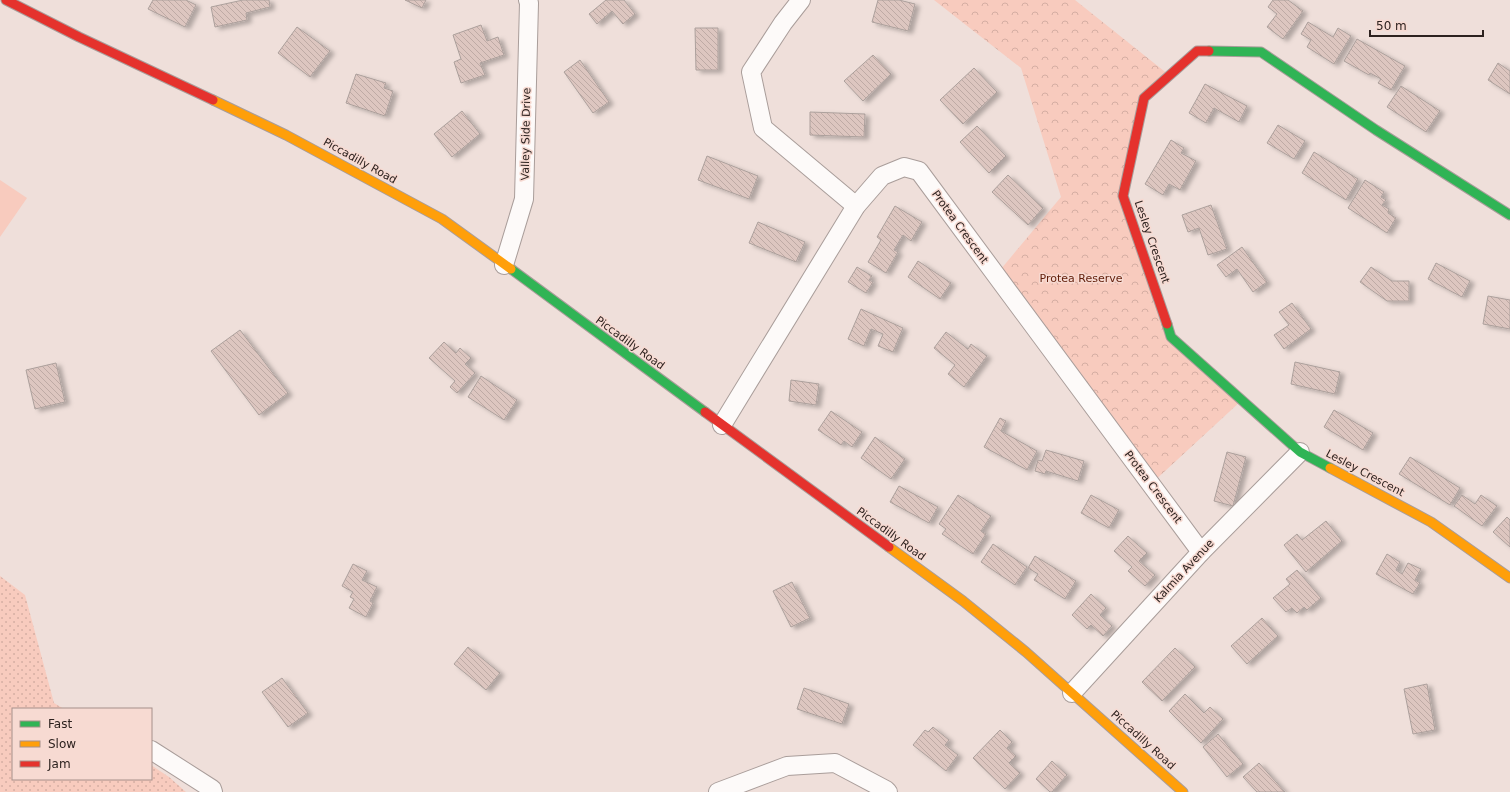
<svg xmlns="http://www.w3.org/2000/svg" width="1510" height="792" font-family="'DejaVu Sans',sans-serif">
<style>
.forest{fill:url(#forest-crowns)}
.garden{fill:url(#garden-dots)}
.pitch{fill:#f8cbbe}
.building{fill:url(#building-back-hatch);stroke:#aca09c;filter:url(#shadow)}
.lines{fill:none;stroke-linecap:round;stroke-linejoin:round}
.street-casing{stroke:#a99d9a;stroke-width:20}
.fast-casing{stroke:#a99d9a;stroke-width:11}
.slow-casing{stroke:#a99d9a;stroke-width:11}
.jam-casing{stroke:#a99d9a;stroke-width:11}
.street{stroke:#fdfaf9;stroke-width:18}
.fast{stroke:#30b455;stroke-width:9}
.slow{stroke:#ff9f0a;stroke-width:9}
.jam{stroke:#e5322d;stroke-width:9}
.labels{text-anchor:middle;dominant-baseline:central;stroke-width:3;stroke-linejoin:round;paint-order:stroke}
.street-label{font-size:11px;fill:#2d221f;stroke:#f7dad2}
.park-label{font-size:11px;fill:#611d09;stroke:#f7dad2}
</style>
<defs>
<pattern id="forest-crowns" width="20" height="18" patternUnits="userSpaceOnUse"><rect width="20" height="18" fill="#f8cbbe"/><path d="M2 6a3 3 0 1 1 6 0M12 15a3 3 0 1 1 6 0" fill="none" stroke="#d5aea3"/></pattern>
<pattern id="garden-dots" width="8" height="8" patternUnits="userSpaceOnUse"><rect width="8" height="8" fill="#f8cbbe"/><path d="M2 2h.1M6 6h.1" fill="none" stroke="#d5aea3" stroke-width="1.8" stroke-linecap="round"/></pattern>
<pattern id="building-back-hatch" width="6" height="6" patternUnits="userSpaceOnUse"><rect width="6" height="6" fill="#ddc6c0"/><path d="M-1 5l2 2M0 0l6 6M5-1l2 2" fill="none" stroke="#beaaa5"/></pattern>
<filter id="shadow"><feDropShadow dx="4.5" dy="2.5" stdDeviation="2" flood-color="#0004"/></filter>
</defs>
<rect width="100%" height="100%" fill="#efdfda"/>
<polygon class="forest" points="934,0 1075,0 1169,75 1144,98 1123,196 1171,337 1242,400 1151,484 996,275 1061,197 1021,68"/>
<polygon class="garden" points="0,576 25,595 54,703 64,709 13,709 13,779 151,779 151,765 169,777 186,792 0,792"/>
<polygon class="pitch" points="0,180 27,198 0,237"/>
<g class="building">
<polygon points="153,0 186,0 196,5 185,27 148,9"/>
<polygon points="243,0 269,0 270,7 246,13 247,20 215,27 211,7"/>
<polygon points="405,0 426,0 422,8"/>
<polygon points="606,0 624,0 635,14 623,24 612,11 597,24 589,14"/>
<polygon points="878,0 899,0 915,4 908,31 872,22"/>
<polygon points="1273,0 1288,0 1303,11 1283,39 1267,27 1277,14 1268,7"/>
<polygon points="1308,22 1333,37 1338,28 1351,36 1334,64 1307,47 1311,40 1301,34"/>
<polygon points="481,25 487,41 498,37 504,55 480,63 485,75 461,83 454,62 461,59 453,35"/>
<polygon points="297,27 330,51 310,77 278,53"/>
<polygon points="695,28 718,28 718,70 696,70"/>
<polygon points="1357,39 1405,66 1391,90 1378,83 1381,79 1370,73 1369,75 1344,61"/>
<polygon points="873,55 891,74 863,101 844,81"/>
<polygon points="580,60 609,102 593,113 564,72"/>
<polygon points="1498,63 1510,71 1510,94 1488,80"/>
<polygon points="974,68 997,92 963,124 940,100"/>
<polygon points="356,74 386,83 384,88 393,91 385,116 346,103"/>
<polygon points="1205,84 1247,106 1239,122 1214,108 1206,123 1189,113"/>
<polygon points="1401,86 1440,111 1426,132 1387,107"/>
<polygon points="462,111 480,134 452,157 434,134"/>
<polygon points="810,112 865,114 864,137 810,135"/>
<polygon points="1278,125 1305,141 1294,159 1267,143"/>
<polygon points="977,126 1006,156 989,173 960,142"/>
<polygon points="1171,140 1184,148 1181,153 1196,161 1180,190 1169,184 1163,195 1145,184"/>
<polygon points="1314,152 1358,179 1346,200 1302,173"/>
<polygon points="707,156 758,176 749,199 698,180"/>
<polygon points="1008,175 1043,208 1028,225 992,192"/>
<polygon points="1365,180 1384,192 1381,197 1386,200 1382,205 1389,209 1388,213 1396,218 1387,233 1348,208"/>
<polygon points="1211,205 1227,249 1208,255 1199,228 1188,232 1182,215"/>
<polygon points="895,206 922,222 911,241 903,235 894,250 898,252 886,273 868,262 881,240 877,237"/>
<polygon points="758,222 805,242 796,262 749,243"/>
<polygon points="1242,247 1267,282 1253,292 1237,269 1226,277 1217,265"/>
<polygon points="918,261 951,283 940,299 908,277"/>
<polygon points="1436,263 1470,281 1462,297 1428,279"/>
<polygon points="857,267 872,276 869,280 873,282 866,293 848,282"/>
<polygon points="1371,267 1392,281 1409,281 1409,301 1387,301 1360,282"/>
<polygon points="1488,296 1510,300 1510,329 1483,324"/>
<polygon points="1292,303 1311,329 1284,349 1274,335 1289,325 1279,312"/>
<polygon points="861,309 903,328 893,352 878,346 883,334 871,329 864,346 848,339"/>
<polygon points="240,330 288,393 259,415 211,351"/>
<polygon points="946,332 968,349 971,344 987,356 964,387 948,374 955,365 934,348"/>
<polygon points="444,342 456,353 460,348 471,358 465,364 475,373 457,393 450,387 455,381 429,358"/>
<polygon points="1295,362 1340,372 1335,394 1291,384"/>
<polygon points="56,363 65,402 35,409 26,370"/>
<polygon points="481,376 517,400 504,420 468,397"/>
<polygon points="791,380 819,384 816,405 789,401"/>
<polygon points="1334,410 1373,433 1363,450 1324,427"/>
<polygon points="831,411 862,432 852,447 844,441 841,445 818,430"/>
<polygon points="1000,418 1006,421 1001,431 1037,451 1027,470 984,447"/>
<polygon points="875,437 905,459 891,479 861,458"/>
<polygon points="1046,450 1084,461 1078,481 1046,471 1045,474 1035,471 1038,460 1042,461"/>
<polygon points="1227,452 1246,457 1233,506 1214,501"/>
<polygon points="1410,457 1460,488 1450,505 1399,474"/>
<polygon points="899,486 938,507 929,523 890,502"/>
<polygon points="958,495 991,516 981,531 986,534 973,554 942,534 946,529 939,524"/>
<polygon points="1091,495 1119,510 1109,528 1081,513"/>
<polygon points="1462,495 1475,504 1481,495 1497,506 1482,526 1454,506"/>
<polygon points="1507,517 1510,520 1510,547 1493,532"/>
<polygon points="1326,521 1342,541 1306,572 1284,545 1297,534 1302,540"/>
<polygon points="1128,536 1147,553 1139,561 1155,575 1145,586 1128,571 1132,567 1114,551"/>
<polygon points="993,544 1027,567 1015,585 981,562"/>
<polygon points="1387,554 1400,562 1396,570 1402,574 1408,563 1421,569 1415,580 1420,583 1413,594 1376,574"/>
<polygon points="1035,556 1076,581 1065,599 1034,580 1038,574 1028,568"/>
<polygon points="353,564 367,571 362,580 377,587 370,601 373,603 366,617 349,608 354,599 350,597 353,592 342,586"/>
<polygon points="1297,570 1321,598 1307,610 1304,607 1297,613 1292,608 1286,612 1273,598 1290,584 1286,579"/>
<polygon points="792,582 810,618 791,627 773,591"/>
<polygon points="1091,594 1106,608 1100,615 1112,626 1103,636 1091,625 1087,629 1072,615"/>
<polygon points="1262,618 1278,636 1247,664 1231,646"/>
<polygon points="468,647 500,673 486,690 454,664"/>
<polygon points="1175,648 1195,667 1162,701 1142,682"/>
<polygon points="282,678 308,713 288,727 262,692"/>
<polygon points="1427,684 1435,730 1413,734 1404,689"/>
<polygon points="804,688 849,704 842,724 797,709"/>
<polygon points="1185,694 1204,713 1210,707 1223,719 1201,743 1169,711"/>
<polygon points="933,727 949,740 945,745 958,755 946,771 913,745 925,730 928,732"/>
<polygon points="1000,730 1012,742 1007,748 1016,756 1009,763 1020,773 1005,789 973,758"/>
<polygon points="1218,734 1243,764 1227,777 1203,747"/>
<polygon points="1052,761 1067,775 1052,792 1050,792 1036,779"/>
<polygon points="1259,763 1285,792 1257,792 1243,777"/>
</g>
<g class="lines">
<g class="street-casing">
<g id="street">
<polyline points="801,0 783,23 751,72 763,128 856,206"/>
<polyline points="504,265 524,199 529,3 528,0"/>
<polyline points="722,425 856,206 882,176 904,167 919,171 1201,552"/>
<polyline points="1072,693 1201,552 1300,452"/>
<polyline points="151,750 212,789 213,792"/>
<polyline points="718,792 787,766 835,763 886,790 888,792"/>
</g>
</g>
<g class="fast-casing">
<g id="fast">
<polyline points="1209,51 1261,52 1376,130 1510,215"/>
<polyline points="511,269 705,412"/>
<polyline points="1167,324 1171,337 1300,452 1330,468"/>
</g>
</g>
<g class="slow-casing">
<g id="slow">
<polyline points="213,100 286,135 442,219 511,269"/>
<polyline points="1330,468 1431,522 1510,578"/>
<polyline points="889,547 963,601 1026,652 1183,792"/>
</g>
</g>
<g class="jam-casing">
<g id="jam">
<polyline points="6,0 79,37 213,100"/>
<polyline points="1167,324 1123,196 1144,98 1197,51 1209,51"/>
<polyline points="705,412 889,547"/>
</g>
</g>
<use href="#street" class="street"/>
<use href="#fast" class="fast"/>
<use href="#slow" class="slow"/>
<use href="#jam" class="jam"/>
</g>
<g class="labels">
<g class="street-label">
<text transform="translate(526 134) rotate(-89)">Valley Side Drive</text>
<text transform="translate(360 161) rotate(29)">Piccadilly Road</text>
<text transform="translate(960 227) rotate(54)">Protea Crescent</text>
<text transform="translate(1152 242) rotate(71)">Lesley Crescent</text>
<text transform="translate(630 343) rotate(36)">Piccadilly Road</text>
<text transform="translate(1365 473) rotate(28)">Lesley Crescent</text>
<text transform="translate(1153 487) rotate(53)">Protea Crescent</text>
<text transform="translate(891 534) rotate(36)">Piccadilly Road</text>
<text transform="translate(1184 571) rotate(-47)">Kalmia Avenue</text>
<text transform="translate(1143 740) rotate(42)">Piccadilly Road</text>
</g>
<g class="park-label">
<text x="1081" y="278">Protea Reserve</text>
</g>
</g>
<rect x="12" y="708" width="140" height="72" fill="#f7dad2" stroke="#a6908a"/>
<rect x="20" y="721" width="20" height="6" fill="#30b455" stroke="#a6908a"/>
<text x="48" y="728" font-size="12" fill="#2d221f">Fast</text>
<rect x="20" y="741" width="20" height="6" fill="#ff9f0a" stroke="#a6908a"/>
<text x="48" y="748" font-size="12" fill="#2d221f">Slow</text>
<rect x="20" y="761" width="20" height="6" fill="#e5322d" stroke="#a6908a"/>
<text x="48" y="768" font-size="12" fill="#2d221f">Jam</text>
<path d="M1370 30v6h113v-6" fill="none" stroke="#2d221f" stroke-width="2"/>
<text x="1376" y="30" font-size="12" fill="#2d221f" stroke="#f7dad2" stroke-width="3" paint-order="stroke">50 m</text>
</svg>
